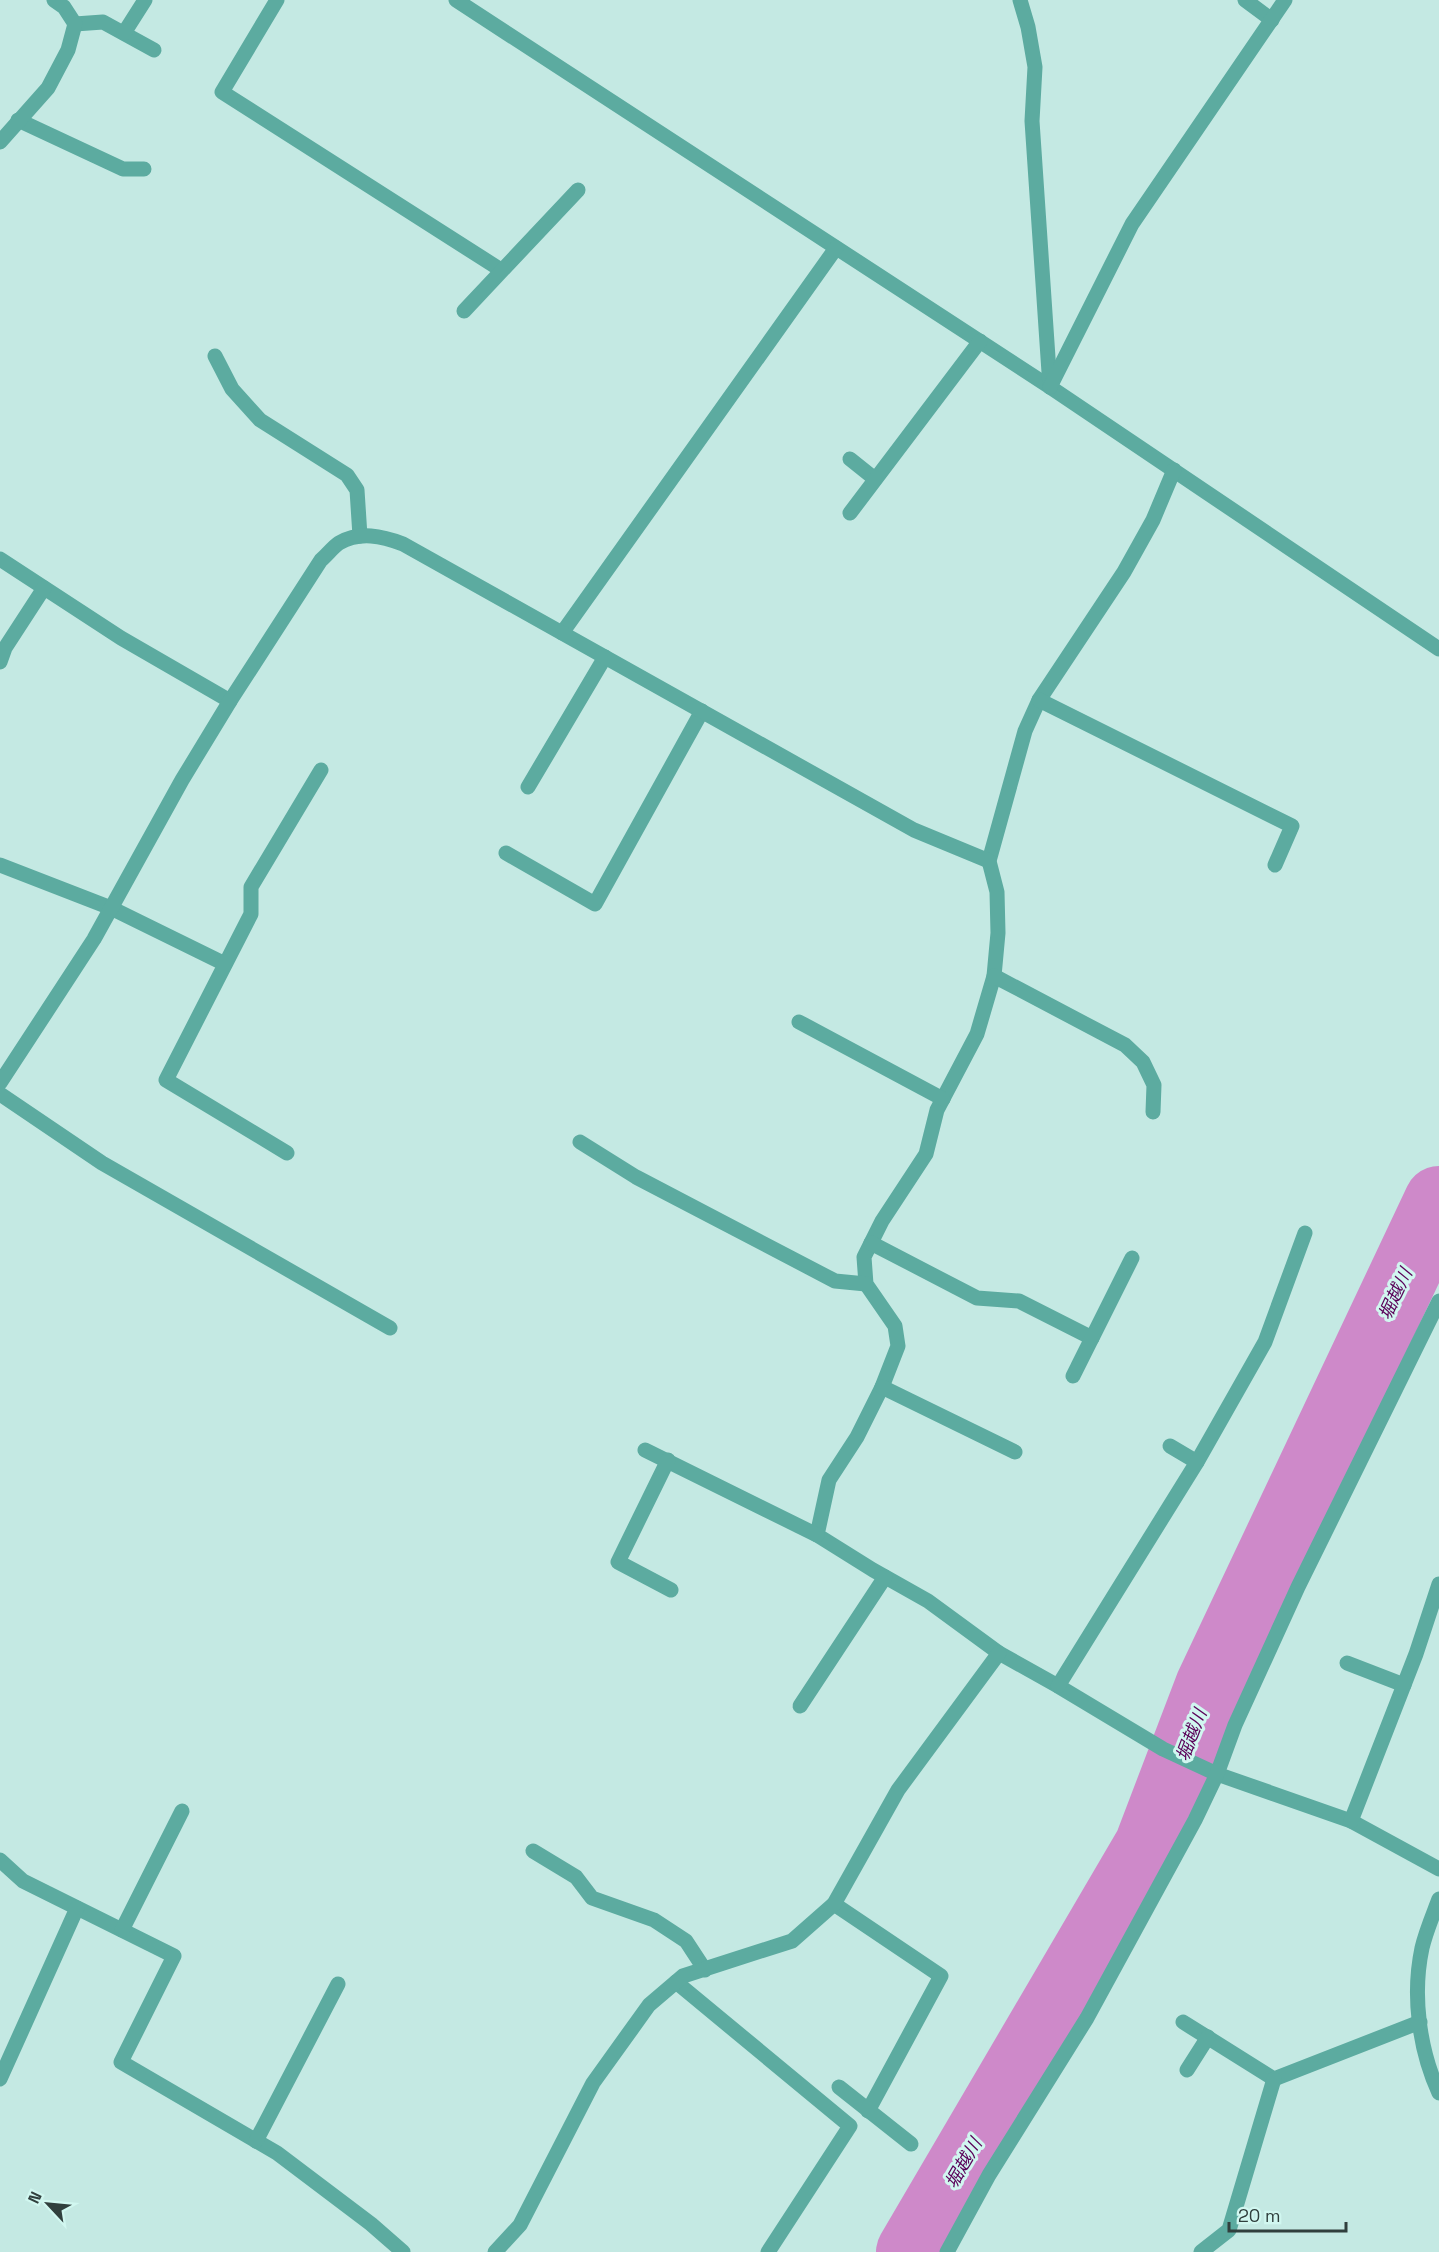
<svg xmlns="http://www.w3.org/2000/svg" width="1439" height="2252" font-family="'Space Grotesk','Noto Sans JP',sans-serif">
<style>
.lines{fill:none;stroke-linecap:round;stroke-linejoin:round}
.river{stroke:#ce89c9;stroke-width:70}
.street{stroke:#5caba0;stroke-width:15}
.labels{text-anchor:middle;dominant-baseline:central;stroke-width:6;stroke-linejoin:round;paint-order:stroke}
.water-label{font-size:18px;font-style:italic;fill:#5a0058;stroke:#d1f7f0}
</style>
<rect width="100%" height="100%" fill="#c4e9e3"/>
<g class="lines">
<polyline class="river" points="911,2252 1149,1846 1210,1686 1439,1201"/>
<g class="street">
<polyline points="277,0 222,92 501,270"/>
<polyline points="456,0 1050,387 1439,649"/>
<polyline points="1020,0 1028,27 1035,67 1032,121 1050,387"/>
<polyline points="1245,0 1272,20"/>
<polyline points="75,24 103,22 154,50"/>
<polyline points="124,33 145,0"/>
<polyline points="18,120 123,169 144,169"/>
<polyline points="0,142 48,88 68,50 75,24 64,7 54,0"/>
<polyline points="464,311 578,190"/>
<polyline points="215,356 232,389 260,420 347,475 357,490 360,536"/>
<polyline points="1050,387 1132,224 1285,0"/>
<polyline points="850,459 875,479"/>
<polyline points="1174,470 1153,520 1124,572 1039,700 1025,731 989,861 997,892 998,933 994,976 977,1034 937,1110 926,1154 882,1221 864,1257 866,1284 895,1326 898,1346 882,1387 857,1437 829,1480 817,1535 873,1570 928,1601 999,1653 1058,1686 1163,1749 1217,1774 1351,1821 1439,1869"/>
<polyline points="850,513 980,341"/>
<polyline points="0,559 121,638 230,701"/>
<polyline points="562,633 836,248"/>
<polyline points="0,662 5,648 44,588"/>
<polyline points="1039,700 1292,826 1275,865"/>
<polyline points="528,787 605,657"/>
<polyline points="506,853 595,904 702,711"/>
<polyline points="0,865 111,908 225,964"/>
<polyline points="994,976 1125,1045 1143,1062 1154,1085 1153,1112"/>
<polyline points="799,1022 943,1099"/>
<path d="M0,1083L94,939L182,780L230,701L321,560C327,555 333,547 339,543C360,531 382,536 403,544L914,830L989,861"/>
<polyline points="0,1094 102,1163 390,1328"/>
<polyline points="580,1142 636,1177 835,1281 866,1284"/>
<polyline points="287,1153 166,1080 251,914 251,887 321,770"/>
<polyline points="871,1243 977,1298 1019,1301 1092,1338"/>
<polyline points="1073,1376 1132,1258"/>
<polyline points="882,1387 1015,1452"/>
<polyline points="1170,1446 1197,1462"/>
<polyline points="645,1450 817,1535"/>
<polyline points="668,1460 618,1562 671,1590"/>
<polyline points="1347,1663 1404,1685"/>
<polyline points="1058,1686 1197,1462 1265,1342 1305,1233"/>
<polyline points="800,1706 885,1577"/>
<polyline points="1351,1821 1416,1654 1439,1584"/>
<polyline points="533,1851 576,1877 592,1898 654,1920 686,1941 705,1970"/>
<polyline points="0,1860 23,1881 174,1956 121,2062 277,2153 371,2224 403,2252"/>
<path d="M1439,1899C1433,1915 1426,1931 1422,1948C1412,1995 1419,2049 1439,2093"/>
<polyline points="834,1904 941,1976 868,2111"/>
<polyline points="122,1930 182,1811"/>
<polyline points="676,1982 850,2126 768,2252"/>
<polyline points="1183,2022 1274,2079 1420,2022"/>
<polyline points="1187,2070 1208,2037"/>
<polyline points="0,2079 77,1908"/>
<polyline points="839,2087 911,2144"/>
<polyline points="256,2141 338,1984"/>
<polyline points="495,2252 520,2225 593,2083 649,2005 683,1976 792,1941 834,1904 898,1790 999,1653"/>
<polyline points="947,2252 989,2175 1087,2018 1195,1820 1217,1774 1235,1725 1298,1587 1439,1301"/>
<polyline points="1201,2252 1229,2230 1274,2079"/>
</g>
</g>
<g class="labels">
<g class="water-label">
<text transform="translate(1395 1294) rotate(-65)">堀越川</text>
<text transform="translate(1191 1735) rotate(-69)">堀越川</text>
<text transform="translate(963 2163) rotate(-60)">堀越川</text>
</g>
</g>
<g transform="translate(48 2204) rotate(296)" stroke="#d1f7f0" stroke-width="4.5" paint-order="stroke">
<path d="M0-4.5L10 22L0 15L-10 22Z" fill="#303f3d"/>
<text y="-9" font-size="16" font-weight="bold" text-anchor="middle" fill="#303f3d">N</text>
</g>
<path d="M1229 2222v9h117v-9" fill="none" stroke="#303f3d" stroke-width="3"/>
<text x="1238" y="2222" font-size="18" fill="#303f3d" stroke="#d1f7f0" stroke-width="4.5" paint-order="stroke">20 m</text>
</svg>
